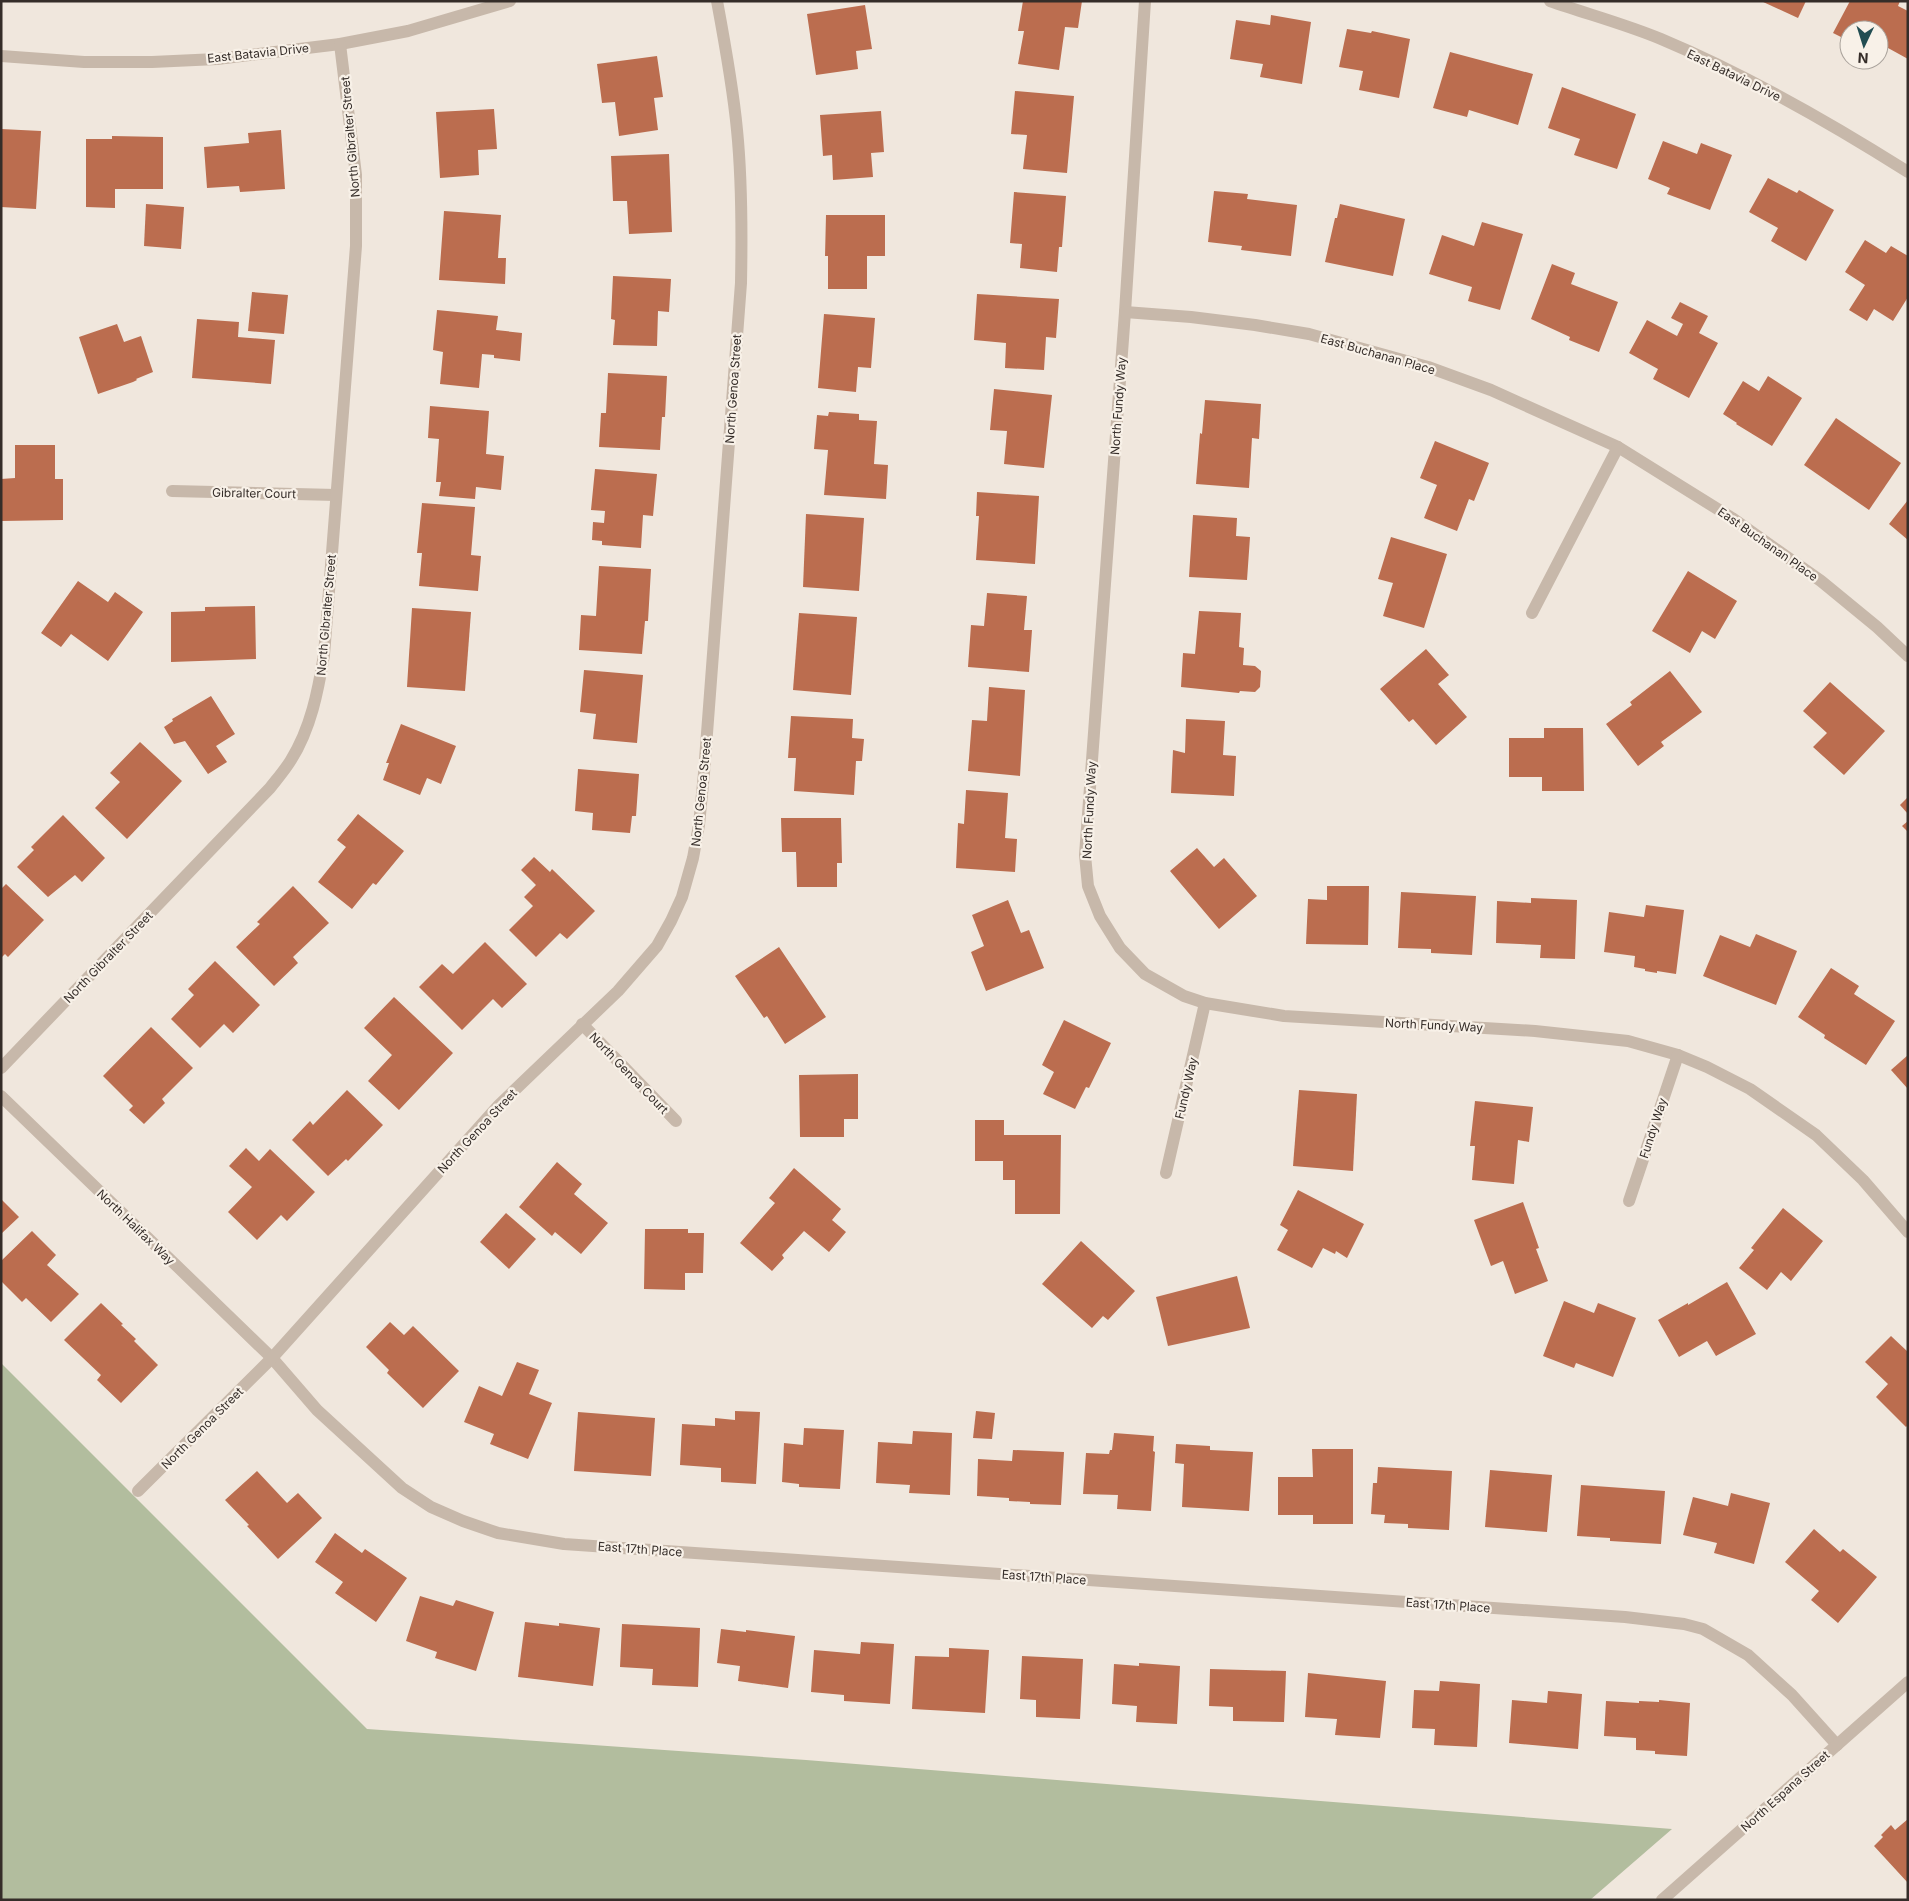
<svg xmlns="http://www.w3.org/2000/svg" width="1909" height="1901" font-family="Inter,sans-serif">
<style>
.green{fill:#b2bd9e}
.building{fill:#bb6d4f}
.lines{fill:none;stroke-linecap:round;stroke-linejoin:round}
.minor{stroke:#c7b8aa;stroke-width:12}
.labels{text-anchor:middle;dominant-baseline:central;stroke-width:4.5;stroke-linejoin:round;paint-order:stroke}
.street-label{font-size:12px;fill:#352d29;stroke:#f8f1e8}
</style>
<rect width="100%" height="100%" fill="#f0e7dd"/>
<polygon class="green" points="1,1363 367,1729 806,1760 1672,1829 1590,1900 1,1900"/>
<g class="building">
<polygon points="1023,1 1082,1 1078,28 1065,27 1059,70 1018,64 1024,31 1018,31"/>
<polygon points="1761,1 1806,1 1798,18"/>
<polygon points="1850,1 1900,1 1898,6 1908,11 1908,59 1879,43 1879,30 1849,30 1849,41 1833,33"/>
<polygon points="865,5 872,49 856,51 858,69 816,75 807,14"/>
<polygon points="1271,15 1311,22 1302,84 1260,77 1263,64 1230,59 1236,20 1270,25"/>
<polygon points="1347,29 1371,33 1372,31 1410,39 1399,98 1359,90 1363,71 1339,67"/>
<polygon points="1450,52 1533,74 1518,125 1469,110 1467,117 1433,108"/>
<polygon points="657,56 663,97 654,98 658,130 619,136 615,102 602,103 597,64"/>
<polygon points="1562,87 1636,114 1617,169 1574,155 1580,139 1548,128"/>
<polygon points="1015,91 1074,96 1067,173 1023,169 1027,135 1011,134"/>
<polygon points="494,109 497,149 478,150 479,175 440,178 436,112"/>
<polygon points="881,111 884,152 871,153 873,177 833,180 832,155 823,156 820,115"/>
<polygon points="1,129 41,131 36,209 1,207"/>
<polygon points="281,130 285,189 240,192 239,186 207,188 204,147 249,143 248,133"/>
<polygon points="112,136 163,137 163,189 115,189 115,208 86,207 86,139 112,139"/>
<polygon points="1663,141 1697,154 1701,143 1732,155 1710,210 1667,194 1670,188 1648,179"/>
<polygon points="669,154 672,232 629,234 627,201 613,201 611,156"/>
<polygon points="1768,178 1797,193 1799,190 1834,210 1806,261 1771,241 1778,228 1749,212"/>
<polygon points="1214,191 1248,194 1247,199 1297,205 1291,256 1241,250 1242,246 1208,242"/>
<polygon points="1014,192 1066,196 1062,247 1059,247 1057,272 1020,268 1022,244 1010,243"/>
<polygon points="146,204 184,207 181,249 144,246"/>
<polygon points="1340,204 1405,219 1393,276 1325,262 1335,218 1337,218"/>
<polygon points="444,211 501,215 498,258 506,258 505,284 439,280"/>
<polygon points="826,215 885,215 885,256 867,256 867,289 828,289 828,256 825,256"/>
<polygon points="1482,222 1523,234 1500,310 1468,301 1472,287 1429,274 1442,235 1474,246"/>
<polygon points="1865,240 1886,253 1891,246 1908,256 1908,297 1893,321 1874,309 1867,321 1849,310 1865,285 1845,272"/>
<polygon points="1552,264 1575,273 1571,284 1618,302 1599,352 1569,340 1570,337 1531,319"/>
<polygon points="613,276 671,279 669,312 658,311 657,346 613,345 615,320 611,319"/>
<polygon points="252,292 288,295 284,334 248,331"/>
<polygon points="977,294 1059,299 1056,338 1046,337 1044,370 1005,368 1006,343 974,340"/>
<polygon points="1680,302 1708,316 1699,333 1718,343 1689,398 1653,379 1658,369 1629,353 1647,320 1677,336 1683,324 1671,318"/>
<polygon points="437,310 498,316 496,330 522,333 520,361 494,358 494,355 482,354 479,388 440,384 443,352 433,350"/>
<polygon points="824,314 875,318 871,368 858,367 856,392 818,388"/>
<polygon points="197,319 239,322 238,337 275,340 271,384 192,378"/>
<polygon points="117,324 124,342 141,336 153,372 136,379 137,380 133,382 98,394 79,337"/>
<polygon points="608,373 667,376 665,417 662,417 660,450 599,447 601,413 606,413"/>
<polygon points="1768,376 1802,398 1772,446 1736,424 1737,423 1723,414 1743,381 1759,391"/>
<polygon points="994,389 1052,395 1044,468 1004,464 1007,431 990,430"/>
<polygon points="1205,400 1261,404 1259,439 1252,438 1249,488 1196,484 1200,433 1202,434"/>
<polygon points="430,406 489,411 486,454 504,456 501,490 476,487 475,499 439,496 441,482 436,482 439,439 428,438"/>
<polygon points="829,412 859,414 859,420 877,421 874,464 888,465 886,499 824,495 828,450 814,449 817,415 828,416"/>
<polygon points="1836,418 1901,463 1869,510 1804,465"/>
<polygon points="1435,441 1489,463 1474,501 1469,499 1457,531 1424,518 1437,485 1420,478"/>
<polygon points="15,445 55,445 55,479 63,479 63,520 2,521 1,479 15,478"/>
<polygon points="595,469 657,474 653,516 643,515 641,548 602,545 602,541 592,540 593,522 604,523 605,511 591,510"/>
<polygon points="977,492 1039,496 1035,564 976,560 979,516 976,516"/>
<polygon points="1908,500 1908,540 1889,524"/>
<polygon points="422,503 475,507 471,555 481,556 478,591 419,586 422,553 417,553"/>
<polygon points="806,514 864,518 859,591 803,587"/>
<polygon points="1193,515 1237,518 1236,536 1250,537 1247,580 1189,577"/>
<polygon points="1391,537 1447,554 1424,628 1383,616 1393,583 1378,579"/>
<polygon points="599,566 651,569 648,621 645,621 642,654 579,650 581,615 596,616"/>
<polygon points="1688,571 1737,601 1715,639 1702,631 1690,653 1652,631"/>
<polygon points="78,581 108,602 115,592 143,612 108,661 71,634 61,647 41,633"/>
<polygon points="987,593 1027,596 1024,630 1032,630 1029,672 968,667 971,625 984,626"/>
<polygon points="255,606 256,659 171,662 171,612 205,611 205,607"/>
<polygon points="412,608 471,612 465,691 407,687"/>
<polygon points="1199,611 1241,613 1239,647 1244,648 1243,665 1255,666 1261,671 1260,687 1255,692 1240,691 1239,693 1181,687 1183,653 1195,654"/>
<polygon points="799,613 857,617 851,695 793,690"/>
<polygon points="1426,649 1449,675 1438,684 1467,717 1436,745 1413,719 1409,722 1380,689"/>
<polygon points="584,670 643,675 637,743 593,739 596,714 580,712"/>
<polygon points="1670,671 1702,712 1661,742 1664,746 1638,766 1606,724 1632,705 1630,702"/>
<polygon points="1830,682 1885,731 1844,775 1813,747 1827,733 1803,711"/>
<polygon points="989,687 1025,690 1020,776 968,771 972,720 987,721"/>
<polygon points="211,696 235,734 216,746 227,762 208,774 185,741 174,744 164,727 173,721 172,719"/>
<polygon points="791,716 853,719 852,738 864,739 862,761 856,761 854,795 794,791 796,758 788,758"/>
<polygon points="1186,719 1225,721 1223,755 1236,756 1234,796 1171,793 1173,750 1185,753"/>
<polygon points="401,724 456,746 441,784 427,778 420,795 383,780 389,763 386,763"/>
<polygon points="1544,728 1583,728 1584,791 1542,791 1542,777 1509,777 1509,738 1544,738"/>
<polygon points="140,742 182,781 127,839 95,808 120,782 110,773"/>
<polygon points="578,769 639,774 636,816 632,816 630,833 592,830 593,813 575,811"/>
<polygon points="966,790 1008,793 1005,838 1017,839 1015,872 956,868 958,823 964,824"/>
<polygon points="1908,797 1908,814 1900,805"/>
<polygon points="358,814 404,851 376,885 373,883 352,909 318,882 346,847 337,840"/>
<polygon points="63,815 105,858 82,882 75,875 48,897 17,867 34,850 31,847"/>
<polygon points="781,818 841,818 842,863 837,863 837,887 797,887 796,852 782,852"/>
<polygon points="1908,821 1908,832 1902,826"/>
<polygon points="1197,848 1214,867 1224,858 1257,896 1219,929 1170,871"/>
<polygon points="534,857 550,872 552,869 595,911 567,939 560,933 536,957 509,930 533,906 524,897 536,885 521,870"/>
<polygon points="6,884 44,920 8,957 5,954 1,958 1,889"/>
<polygon points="293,886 329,923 293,957 298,963 274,986 236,947 260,924 257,922"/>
<polygon points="1327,886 1369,886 1368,945 1306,944 1308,899 1327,900"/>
<polygon points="1401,892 1476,896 1472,955 1431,953 1431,949 1398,948"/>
<polygon points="1531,898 1577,900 1575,959 1540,958 1541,945 1496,943 1497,901 1531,903"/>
<polygon points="1008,900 1021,933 1029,930 1044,968 986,991 971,952 984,946 972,915"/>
<polygon points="1646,905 1684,910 1676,974 1657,971 1657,973 1645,971 1645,969 1634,967 1635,956 1604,952 1609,912 1644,917"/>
<polygon points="1756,934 1797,951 1776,1005 1703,976 1720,935 1750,947"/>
<polygon points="485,942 527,984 502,1008 493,999 462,1030 419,987 442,964 453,974"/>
<polygon points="779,947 826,1017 785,1044 767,1016 764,1018 735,976"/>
<polygon points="215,961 260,1005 233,1033 224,1024 200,1048 171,1019 194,995 188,989"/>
<polygon points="1831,968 1859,986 1854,994 1895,1021 1866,1065 1824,1038 1825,1035 1798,1017"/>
<polygon points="394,997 453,1053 399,1110 368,1081 392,1055 364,1028"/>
<polygon points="1064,1020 1111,1043 1089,1088 1086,1087 1075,1109 1043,1094 1054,1072 1042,1065"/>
<polygon points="151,1027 193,1068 162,1099 165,1103 144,1124 129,1110 133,1106 103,1076"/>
<polygon points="1908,1055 1908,1089 1891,1070"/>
<polygon points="858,1074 858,1119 844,1119 844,1137 800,1137 799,1075"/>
<polygon points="347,1090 383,1125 348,1161 346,1159 328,1176 292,1140 310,1121 313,1125"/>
<polygon points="1299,1090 1357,1094 1353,1171 1293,1166"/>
<polygon points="1475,1101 1533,1107 1529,1142 1518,1140 1514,1184 1472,1180 1475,1146 1470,1146"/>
<polygon points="975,1120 1004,1120 1004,1135 1061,1135 1060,1214 1015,1214 1015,1180 1003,1180 1003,1161 975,1161"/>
<polygon points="246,1148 259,1161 270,1149 315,1192 287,1221 281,1215 257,1240 228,1212 252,1187 229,1166"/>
<polygon points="557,1162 582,1184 574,1194 608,1223 581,1254 555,1232 552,1236 519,1207"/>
<polygon points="794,1168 841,1209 832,1220 846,1232 829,1252 804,1231 782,1255 784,1258 772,1271 740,1243 775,1203 769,1198"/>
<polygon points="1298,1190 1364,1224 1347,1258 1336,1251 1335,1254 1323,1248 1312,1268 1277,1250 1288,1230 1280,1225"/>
<polygon points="1,1199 19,1217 1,1234"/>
<polygon points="1523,1202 1539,1248 1536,1249 1548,1281 1515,1294 1503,1261 1491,1266 1474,1220"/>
<polygon points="1783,1208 1823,1241 1791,1281 1781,1272 1767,1290 1739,1268 1754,1250 1751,1248"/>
<polygon points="506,1213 536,1239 509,1269 480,1242"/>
<polygon points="645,1229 688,1229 688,1233 704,1233 703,1273 685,1273 685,1290 644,1289"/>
<polygon points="32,1231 56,1255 47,1265 79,1294 51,1322 26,1298 22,1302 1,1281 1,1261"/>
<polygon points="1081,1241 1135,1291 1108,1320 1103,1316 1092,1328 1042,1284"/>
<polygon points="1237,1276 1250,1328 1168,1346 1156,1297"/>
<polygon points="1727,1282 1756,1334 1716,1356 1707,1341 1679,1357 1658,1320 1688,1303 1688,1305"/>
<polygon points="1564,1301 1594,1313 1598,1303 1636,1318 1613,1377 1576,1363 1574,1368 1543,1356"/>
<polygon points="101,1303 123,1324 121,1325 136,1339 134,1341 158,1365 121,1403 97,1380 101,1375 64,1340"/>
<polygon points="390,1322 404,1335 413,1326 459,1371 423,1408 387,1373 389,1370 366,1347"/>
<polygon points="1891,1336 1908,1352 1908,1425 1906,1427 1876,1397 1888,1384 1865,1362"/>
<polygon points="517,1362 539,1370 529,1394 552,1403 528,1459 490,1444 494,1434 464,1422 479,1386 502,1396"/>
<polygon points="735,1411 760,1412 756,1484 721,1482 721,1468 680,1465 682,1424 715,1426 715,1418 735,1420"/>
<polygon points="976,1411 995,1413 992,1439 973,1438"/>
<polygon points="578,1412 655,1418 651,1476 574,1471"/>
<polygon points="804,1428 844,1430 840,1489 799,1487 799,1484 782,1482 784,1443 803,1445"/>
<polygon points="913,1431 952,1433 950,1495 909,1493 910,1485 876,1483 878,1442 912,1444"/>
<polygon points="1114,1433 1154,1436 1153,1451 1155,1452 1151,1511 1117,1509 1118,1495 1083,1494 1086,1453 1109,1454 1110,1450 1112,1450"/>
<polygon points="1176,1444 1210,1446 1210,1450 1253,1452 1249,1511 1182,1507 1184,1464 1175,1463"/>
<polygon points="1312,1449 1353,1449 1353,1524 1313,1524 1313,1515 1278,1515 1278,1477 1313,1477"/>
<polygon points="1013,1450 1064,1452 1061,1505 1030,1504 1030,1502 1009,1501 1009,1498 977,1496 978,1459 1012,1461"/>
<polygon points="1378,1467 1452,1471 1449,1530 1408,1528 1408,1524 1384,1523 1385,1515 1371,1514 1373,1483 1377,1483"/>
<polygon points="1490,1470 1552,1475 1547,1532 1485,1527"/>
<polygon points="257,1471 287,1503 298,1493 322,1518 278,1559 247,1526 249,1525 225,1500"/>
<polygon points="1581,1485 1665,1491 1661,1544 1610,1541 1610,1538 1577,1536"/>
<polygon points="1731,1493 1770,1503 1754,1564 1714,1553 1717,1543 1683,1535 1693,1497 1728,1506"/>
<polygon points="1814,1529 1840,1552 1843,1549 1877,1577 1838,1623 1811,1600 1819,1591 1785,1562"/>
<polygon points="335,1533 362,1553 365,1549 407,1578 376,1622 335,1593 343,1582 315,1562"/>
<polygon points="420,1596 453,1606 456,1600 494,1612 476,1671 435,1658 437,1652 406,1641"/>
<polygon points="525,1622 559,1626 559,1623 600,1628 593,1686 518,1677"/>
<polygon points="622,1624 700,1628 698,1687 652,1685 653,1669 620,1667"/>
<polygon points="721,1629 746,1632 746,1630 795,1636 788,1688 738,1681 740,1666 717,1663"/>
<polygon points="861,1642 894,1644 890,1704 844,1701 844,1695 811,1692 814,1650 860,1654"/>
<polygon points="949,1648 989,1650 985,1713 912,1709 915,1656 949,1657"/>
<polygon points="1022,1656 1083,1659 1080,1719 1036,1717 1036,1700 1020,1699"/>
<polygon points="1139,1663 1180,1666 1177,1724 1136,1722 1137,1706 1112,1704 1114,1664 1139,1666"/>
<polygon points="1210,1669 1286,1671 1284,1722 1233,1721 1233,1707 1209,1706"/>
<polygon points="1308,1673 1386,1681 1380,1738 1335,1735 1337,1719 1305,1717"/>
<polygon points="1440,1681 1480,1684 1477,1747 1434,1745 1435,1729 1412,1728 1414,1690 1439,1691"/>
<polygon points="1548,1691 1582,1694 1578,1749 1509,1743 1512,1700 1547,1703"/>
<polygon points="1659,1700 1690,1703 1687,1756 1655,1754 1655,1751 1636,1750 1636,1738 1604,1736 1606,1701 1639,1703 1639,1701 1659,1702"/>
<polygon points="1908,1819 1908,1883 1874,1846 1883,1837 1881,1835 1891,1825 1895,1830"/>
</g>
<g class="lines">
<g class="minor">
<polyline points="1145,1 1125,312 1085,855 1088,886 1100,916 1120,948 1145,974 1184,996 1205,1003 1284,1016 1535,1031 1628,1041 1678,1055 1707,1067 1750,1089 1816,1135 1863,1180 1908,1232"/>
<path d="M1550,1C1587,14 1625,24 1661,39C1747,75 1829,122 1908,172"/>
<polyline points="1,56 84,62 152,62 217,59 340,44 408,31 510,1"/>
<polyline points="1125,312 1191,317 1255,325 1309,334 1428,367 1491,390 1618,447 1732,518 1821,581 1877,627 1908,656"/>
<polyline points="172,491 336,495"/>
<polyline points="1532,613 1618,447"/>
<polyline points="582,1024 676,1121"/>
<path d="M1,1068L270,788C277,779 285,770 291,760C311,728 318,691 324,655L356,246V175L340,44"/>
<polyline points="1,1096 272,1358 317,1410 402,1488 431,1507 463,1521 498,1533 564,1544 1625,1617 1684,1624 1703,1629 1748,1655 1792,1695 1837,1745"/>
<polyline points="1166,1173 1205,1003"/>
<polyline points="1629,1201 1678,1055"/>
<path d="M138,1491L272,1358L499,1105L618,991L657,946L671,921L682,897L693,858L699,825L704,773L741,283C742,232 742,180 737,130C733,87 725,44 717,1"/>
<polyline points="1662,1900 1908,1682"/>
</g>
</g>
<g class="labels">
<g class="street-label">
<text transform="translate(258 53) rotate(-6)">East Batavia Drive</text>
<text transform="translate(1734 75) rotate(26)">East Batavia Drive</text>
<text transform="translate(350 137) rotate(-95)">North Gibralter Street</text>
<text transform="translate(1378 354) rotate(16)">East Buchanan Place</text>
<text transform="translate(733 389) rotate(-86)">North Genoa Street</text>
<text transform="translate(1118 406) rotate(-86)">North Fundy Way</text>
<text transform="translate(254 493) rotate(1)">Gibralter Court</text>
<text transform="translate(1768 544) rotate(35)">East Buchanan Place</text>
<text transform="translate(326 615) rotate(-85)">North Gibralter Street</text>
<text transform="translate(701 792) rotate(-84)">North Genoa Street</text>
<text transform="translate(1089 810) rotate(-87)">North Fundy Way</text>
<text transform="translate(108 957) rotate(-46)">North Gibralter Street</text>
<text transform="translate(1434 1025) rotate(3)">North Fundy Way</text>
<text transform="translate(629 1073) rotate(46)">North Genoa Court</text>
<text transform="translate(1186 1088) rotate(-77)">Fundy Way</text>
<text transform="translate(1653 1128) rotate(-72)">Fundy Way</text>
<text transform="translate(477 1131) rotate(-47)">North Genoa Street</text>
<text transform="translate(136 1227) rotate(44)">North Halifax Way</text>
<text transform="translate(202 1428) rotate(-45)">North Genoa Street</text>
<text transform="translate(640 1549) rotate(4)">East 17th Place</text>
<text transform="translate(1044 1577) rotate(4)">East 17th Place</text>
<text transform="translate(1448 1605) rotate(4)">East 17th Place</text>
<text transform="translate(1785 1791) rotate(-42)">North Espana Street</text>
</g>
</g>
<rect width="1909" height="1901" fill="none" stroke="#352d29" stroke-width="5"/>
<g transform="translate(1864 45) rotate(184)"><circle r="24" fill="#f8f1e8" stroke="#aaa39c"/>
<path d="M0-4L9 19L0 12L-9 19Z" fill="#224d52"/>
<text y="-8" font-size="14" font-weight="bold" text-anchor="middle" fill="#352d29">N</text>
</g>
</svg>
